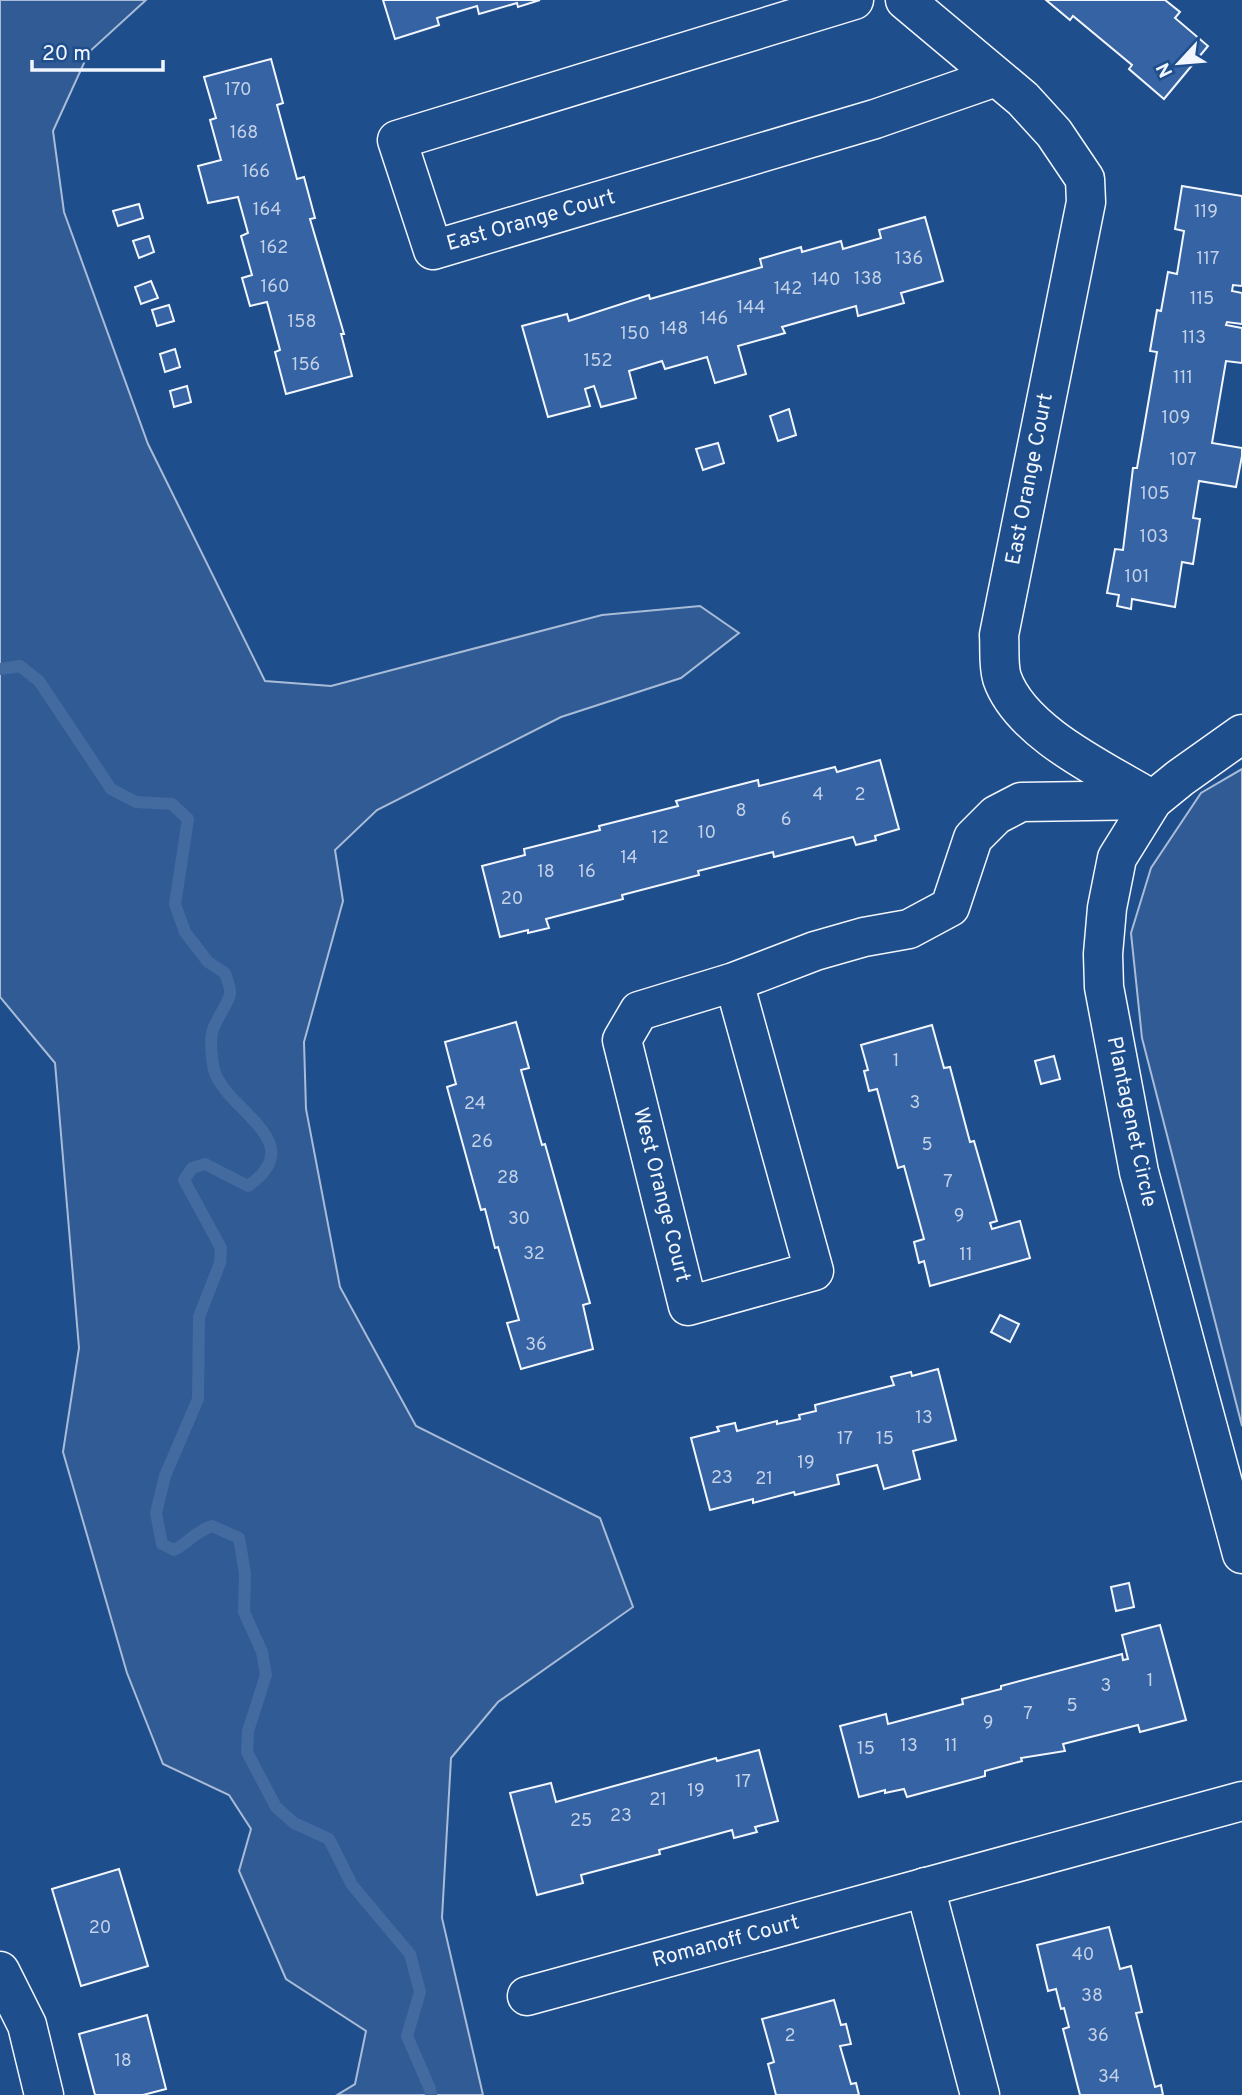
<svg xmlns="http://www.w3.org/2000/svg" width="1242" height="2095" font-family="Overpass,sans-serif">
<style>
.green{fill:#305b95;stroke:#a8bbd7;stroke-width:2}
.lines{fill:none;stroke-linecap:round;stroke-linejoin:round}
.stream{stroke:#446ba0;stroke-width:12}
.building{fill:#3563a3;stroke:#f2f6ff;stroke-width:2}
.minor-casing{stroke:#f2f6ff;stroke-width:41}
.minor{stroke:#1f4e8c;stroke-width:38}
.labels{text-anchor:middle;dominant-baseline:central;stroke-width:5;stroke-linejoin:round;paint-order:stroke}
.number-label{font-size:18px;fill:#c3d1e8}
.street-label{font-size:21px;fill:#f2f6ff;stroke:#1f4e8c}
</style>
<rect width="100%" height="100%" fill="#1f4e8c"/>
<g class="green">
<polygon points="0,0 146,0 89,52 53,131 64,212 148,444 265,681 331,686 602,615 700,606 739,633 681,678 561,717 377,810 335,850 343,901 304,1042 306,1109 340,1287 416,1426 600,1518 633,1607 498,1702 451,1758 442,1918 483,2095 337,2095 355,2084 366,2031 286,1979 239,1871 251,1829 229,1795 163,1764 127,1673 63,1452 79,1348 55,1063 0,997"/>
<polygon points="1242,769 1242,1426 1142,1038 1131,933 1151,868 1201,793"/>
</g>
<g class="lines">
<path class="stream" d="M0,669L20,666L39,681L111,789L136,802L172,804L188,819L175,904L185,932L208,962L225,973C227,979 231,988 230,994C227,1007 215,1019 212,1033C210,1042 212,1061 214,1070C226,1111 312,1142 248,1186L205,1164L192,1168L184,1180L221,1248L220,1263L199,1317L198,1399L165,1476L156,1513L162,1544L174,1550C190,1542 194,1532 212,1526L239,1538L245,1573L244,1612L262,1652L266,1675L248,1731L247,1752L276,1807L294,1823L329,1839L352,1885L410,1954L420,1992L407,2036L430,2089L431,2095"/>
</g>
<g class="building">
<polygon points="383,0 540,0 518,7 517,3 479,14 477,6 437,18 439,25 395,39"/>
<polygon points="1046,0 1165,0 1180,12 1175,18 1208,46 1164,99 1129,69 1132,65 1073,16 1070,20"/>
<polygon points="271,59 283,103 277,105 297,179 304,177 315,218 310,219 344,334 341,334 352,376 286,394 275,352 280,350 267,302 250,306 242,278 252,275 241,236 248,233 238,197 208,203 198,166 221,160 210,120 216,118 204,77"/>
<polygon points="1182,186 1242,196 1242,286 1233,285 1232,291 1242,293 1242,324 1227,322 1226,325 1242,328 1242,363 1226,361 1212,443 1242,448 1242,456 1236,487 1199,481 1193,518 1200,519 1193,564 1182,562 1175,607 1132,599 1131,609 1117,606 1119,595 1107,593 1115,549 1123,550 1133,468 1137,468 1157,352 1150,351 1157,310 1161,311 1168,272 1177,274 1184,231 1175,229"/>
<polygon points="139,204 143,218 118,226 113,211"/>
<polygon points="925,217 943,281 901,293 904,303 858,316 856,306 782,327 785,333 738,346 746,374 715,383 707,357 665,369 662,361 629,371 636,398 601,407 594,386 585,389 590,406 548,417 522,326 567,314 569,321 649,295 650,299 762,267 760,259 801,247 802,252 841,241 843,249 881,238 879,230"/>
<polygon points="149,236 154,252 139,258 133,241"/>
<polygon points="151,281 158,298 141,304 135,287"/>
<polygon points="169,305 174,321 157,326 152,310"/>
<polygon points="175,349 180,367 165,372 160,354"/>
<polygon points="187,386 191,402 174,407 170,391"/>
<polygon points="789,409 796,435 778,441 770,416"/>
<polygon points="718,443 724,463 703,470 696,449"/>
<polygon points="880,760 899,829 875,836 876,840 856,845 853,837 774,857 773,852 698,871 699,875 622,895 623,899 546,919 549,928 528,933 528,930 500,937 482,866 525,855 524,849 600,830 599,826 678,806 676,801 758,780 759,786 835,767 837,772"/>
<polygon points="516,1022 529,1068 521,1070 542,1145 545,1144 590,1303 583,1305 593,1349 521,1369 507,1323 519,1320 498,1247 495,1248 485,1209 481,1210 447,1087 456,1084 445,1042"/>
<polygon points="932,1025 944,1068 950,1067 970,1142 974,1141 997,1221 990,1223 992,1229 1020,1221 1030,1258 930,1286 924,1261 919,1263 914,1242 924,1239 904,1166 898,1168 877,1089 869,1091 864,1071 868,1070 861,1045"/>
<polygon points="1054,1056 1060,1079 1041,1084 1035,1061"/>
<polygon points="1000,1315 1019,1324 1010,1342 991,1332"/>
<polygon points="938,1369 956,1440 913,1451 920,1479 884,1489 877,1465 837,1475 839,1484 795,1495 794,1492 753,1503 753,1499 710,1510 691,1438 719,1431 717,1427 735,1423 737,1431 777,1421 777,1424 800,1419 799,1415 816,1411 815,1405 894,1385 891,1377 911,1372 912,1376"/>
<polygon points="1129,1583 1134,1607 1116,1611 1111,1587"/>
<polygon points="1160,1625 1186,1720 1140,1732 1138,1725 1063,1744 1065,1751 1021,1758 1022,1761 985,1771 985,1776 907,1797 904,1789 885,1793 885,1790 859,1797 840,1726 886,1714 888,1724 963,1704 962,1699 1001,1689 1001,1686 1122,1654 1123,1660 1128,1659 1122,1635"/>
<polygon points="759,1750 778,1821 755,1827 757,1832 734,1838 732,1830 659,1850 660,1854 581,1875 583,1883 537,1895 510,1793 551,1783 556,1802 716,1758 717,1761"/>
<polygon points="119,1869 148,1966 81,1986 52,1889"/>
<polygon points="1109,1927 1120,1969 1131,1966 1142,2012 1136,2013 1155,2087 1161,2085 1163,2095 1080,2095 1063,2029 1069,2027 1064,2008 1061,2009 1056,1989 1048,1991 1037,1945"/>
<polygon points="834,2000 841,2025 846,2024 851,2044 840,2046 851,2084 856,2083 859,2095 776,2095 768,2064 774,2062 762,2019"/>
<polygon points="147,2015 166,2089 143,2095 95,2095 79,2034"/>
</g>
<g class="lines">
<g class="minor-casing">
<g id="minor">
<polyline points="854,0 397,140 433,250 875,119 996,77"/>
<path d="M905,0L1023,99L1054,133L1085,179L1086,202L999,635C1000,648 998,665 1002,678C1021,733 1105,771 1153,800"/>
<polyline points="1242,734 1180,778 1153,800 1117,858 1107,908 1103,954 1104,987 1139,1172 1242,1554"/>
<polyline points="734,982 814,1271 688,1306 622,1040 639,1011 734,982 815,951 864,937 909,929 950,907 973,838 996,815 1021,802 1153,800"/>
<polyline points="925,1887 980,2095"/>
<polyline points="0,1971 27,2025 44,2095"/>
<polyline points="527,1996 1242,1801"/>
</g>
</g>
<use href="#minor" class="minor"/>
</g>
<g class="labels">
<g class="number-label">
<text x="238" y="90">170</text>
<text x="244" y="133">168</text>
<text x="256" y="172">166</text>
<text x="267" y="210">164</text>
<text x="1206" y="212">119</text>
<text x="274" y="248">162</text>
<text x="909" y="259">136</text>
<text x="1208" y="259">117</text>
<text x="868" y="279">138</text>
<text x="826" y="280">140</text>
<text x="275" y="287">160</text>
<text x="788" y="289">142</text>
<text x="1202" y="299">115</text>
<text x="751" y="308">144</text>
<text x="714" y="319">146</text>
<text x="302" y="322">158</text>
<text x="674" y="329">148</text>
<text x="635" y="334">150</text>
<text x="1194" y="338">113</text>
<text x="598" y="361">152</text>
<text x="306" y="365">156</text>
<text x="1183" y="378">111</text>
<text x="1176" y="418">109</text>
<text x="1183" y="460">107</text>
<text x="1155" y="494">105</text>
<text x="1154" y="537">103</text>
<text x="1137" y="577">101</text>
<text x="818" y="795">4</text>
<text x="860" y="795">2</text>
<text x="741" y="811">8</text>
<text x="786" y="820">6</text>
<text x="707" y="833">10</text>
<text x="660" y="838">12</text>
<text x="629" y="858">14</text>
<text x="546" y="872">18</text>
<text x="587" y="872">16</text>
<text x="512" y="899">20</text>
<text x="896" y="1061">1</text>
<text x="915" y="1103">3</text>
<text x="475" y="1104">24</text>
<text x="482" y="1142">26</text>
<text x="927" y="1145">5</text>
<text x="508" y="1178">28</text>
<text x="948" y="1182">7</text>
<text x="959" y="1216">9</text>
<text x="519" y="1219">30</text>
<text x="534" y="1254">32</text>
<text x="966" y="1255">11</text>
<text x="536" y="1345">36</text>
<text x="924" y="1418">13</text>
<text x="845" y="1439">17</text>
<text x="885" y="1439">15</text>
<text x="806" y="1463">19</text>
<text x="722" y="1478">23</text>
<text x="764" y="1479">21</text>
<text x="1150" y="1681">1</text>
<text x="1106" y="1686">3</text>
<text x="1072" y="1706">5</text>
<text x="1028" y="1714">7</text>
<text x="988" y="1723">9</text>
<text x="909" y="1746">13</text>
<text x="951" y="1746">11</text>
<text x="866" y="1749">15</text>
<text x="743" y="1782">17</text>
<text x="696" y="1791">19</text>
<text x="658" y="1800">21</text>
<text x="621" y="1816">23</text>
<text x="581" y="1821">25</text>
<text x="100" y="1928">20</text>
<text x="1083" y="1955">40</text>
<text x="1092" y="1996">38</text>
<text x="790" y="2036">2</text>
<text x="1098" y="2036">36</text>
<text x="123" y="2061">18</text>
<text x="1109" y="2077">34</text>
</g>
<g class="street-label">
<text transform="translate(531 221) rotate(-16)">East Orange Court</text>
<text transform="translate(1030 479) rotate(-79)">East Orange Court</text>
<text transform="translate(1131 1122) rotate(78)">Plantagenet Circle</text>
<text transform="translate(661 1195) rotate(76)">West Orange Court</text>
<text transform="translate(726 1942) rotate(-15)">Romanoff Court</text>
</g>
</g>
<g transform="translate(1179 63) rotate(244)" stroke="#1f4e8c" stroke-width="5" paint-order="stroke">
<path d="M0-5L12 26L0 18L-12 26Z" fill="#f2f6ff"/>
<text y="-10" font-size="19" font-weight="bold" text-anchor="middle" fill="#f2f6ff">N</text>
</g>
<path d="M32 60v10h131v-10" fill="none" stroke="#f2f6ff" stroke-width="3.5"/>
<text x="42" y="60" font-size="21" fill="#f2f6ff" stroke="#1f4e8c" stroke-width="5" paint-order="stroke">20 m</text>
</svg>
